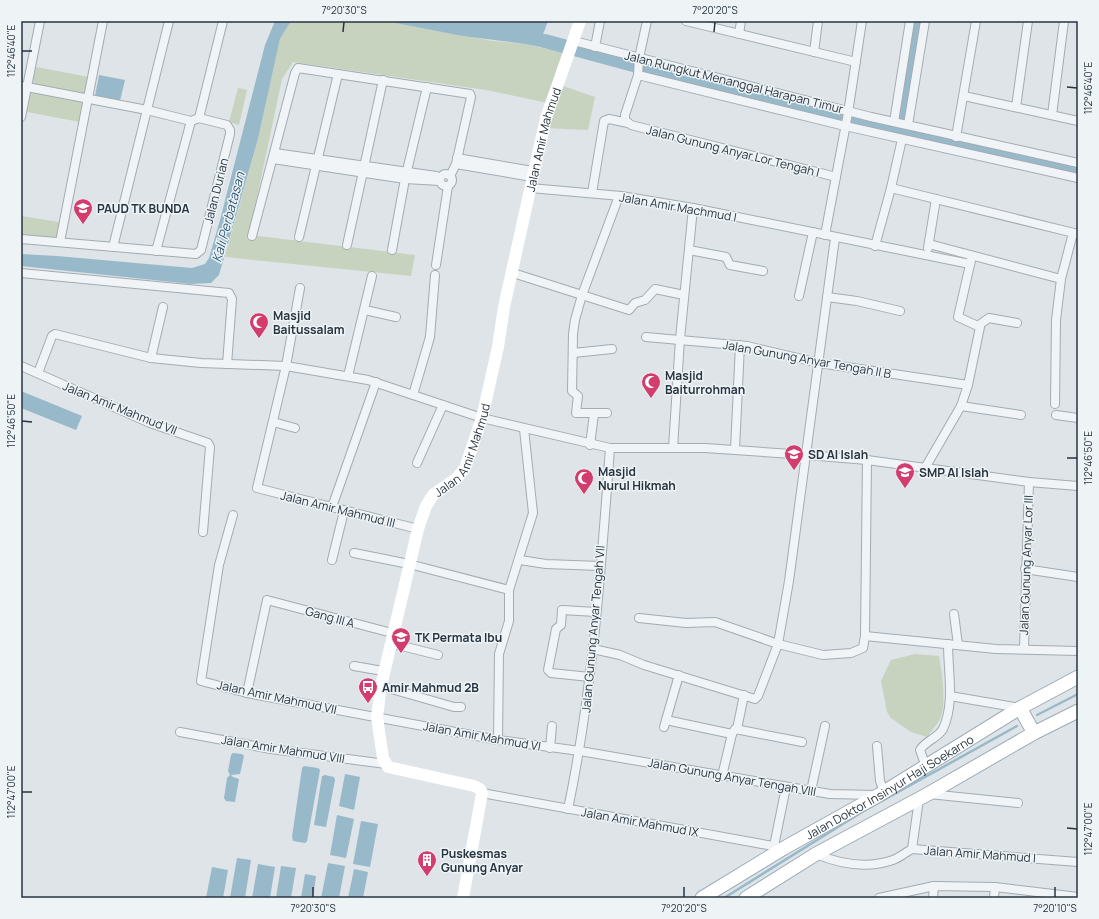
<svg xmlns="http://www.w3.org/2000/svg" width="1099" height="919" font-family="Manrope,sans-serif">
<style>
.green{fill:#c7d3bf}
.water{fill:#98b9ca}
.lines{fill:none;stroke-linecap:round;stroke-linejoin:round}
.stream{stroke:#98b9ca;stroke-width:2.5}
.river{stroke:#98b9ca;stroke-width:14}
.street-casing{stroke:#a3acb2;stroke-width:10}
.primary-casing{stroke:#9dabb5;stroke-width:15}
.street{stroke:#f1f4f7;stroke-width:8}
.secondary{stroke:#fff;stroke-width:12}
.primary{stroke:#fff;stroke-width:13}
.ticks{fill:none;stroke:#273440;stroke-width:1.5}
.labels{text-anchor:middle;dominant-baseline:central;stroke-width:3;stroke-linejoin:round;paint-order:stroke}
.street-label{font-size:12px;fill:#273440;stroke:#eef3f6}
.poi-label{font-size:12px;font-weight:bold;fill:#273440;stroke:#eef3f6;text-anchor:start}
.water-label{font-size:13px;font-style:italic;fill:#2f5b76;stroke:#eef3f6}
.neatline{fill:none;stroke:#273440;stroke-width:1.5}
.ticks-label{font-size:10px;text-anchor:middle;fill:#273440}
</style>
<rect width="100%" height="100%" fill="#dee4e8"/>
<g class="green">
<polygon points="291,21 385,21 493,41 525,44 566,53 548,103 486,90 293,62 282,79 249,235 415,255 411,276 225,257 258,139 280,39"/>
<polygon points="36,67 89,77 86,92 82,95 35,85 33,80"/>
<polygon points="560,85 595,97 588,130 544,128"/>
<polygon points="238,88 247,90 239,125 229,122"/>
<polygon points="32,92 81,101 83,105 80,122 27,112 29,96"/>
<polygon points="21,216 59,222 57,239 21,236"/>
<path d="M915,654L939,656C942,673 947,704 940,719C937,725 931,731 927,737L911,732L891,718L887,712L881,681L891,660Z"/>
</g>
<g class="water">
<polygon points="275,21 291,21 280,39 258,139 219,275 211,283 191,284 21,266 21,254 57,256 192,268 205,264 209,258 220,220 265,45"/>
<polygon points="385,21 548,21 541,40 563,46 561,51 525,44 463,36"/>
<polygon points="99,75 125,80 120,101 95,96"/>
<polygon points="21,391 82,416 76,430 21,408"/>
<polygon points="233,753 242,754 244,756 240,774 231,775 233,777 239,779 235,802 226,801 224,798 227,778 230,775 228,771 231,755"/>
<polygon points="304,766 318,768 320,770 307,841 305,843 293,841 292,837 302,768"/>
<polygon points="345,774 360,777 354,810 339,806"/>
<polygon points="325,775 334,777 335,780 326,827 314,825 322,776"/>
<polygon points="337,815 354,819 346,858 330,855"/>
<polygon points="361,821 378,824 370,867 353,864"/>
<polygon points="237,858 251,860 245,898 230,898"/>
<polygon points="328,863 345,866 339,898 321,898"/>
<polygon points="258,864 275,867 270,898 252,898"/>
<polygon points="281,866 296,868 291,898 276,898"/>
<polygon points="212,867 228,870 223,898 206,898"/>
<polygon points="354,869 368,872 363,898 348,898"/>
<polygon points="305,874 316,876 313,898 301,898"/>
</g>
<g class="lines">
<g class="stream">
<polyline points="1037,715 1078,694"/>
<polyline points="724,898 862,812 1017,726"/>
</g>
<g class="river">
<polyline points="545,41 762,100 1078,173"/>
<polyline points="899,131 917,21"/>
</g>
<g class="street-casing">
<g id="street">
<polyline points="686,21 856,62"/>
<polyline points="739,34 741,21"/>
<polyline points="574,41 871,117 1078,163"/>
<polyline points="595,47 600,21"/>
<polyline points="814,52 818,21"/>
<polyline points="638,75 639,58 647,21"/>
<polyline points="21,86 27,87 21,117"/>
<polyline points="964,96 1078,121"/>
<polyline points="1016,107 1028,21"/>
<polyline points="1052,115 1064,21"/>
<polyline points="199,118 223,21"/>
<polyline points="894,122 910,21"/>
<polyline points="908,125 925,21"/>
<polyline points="956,137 976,21"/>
<polyline points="275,153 436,176"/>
<polyline points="457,158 533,171"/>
<polyline points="273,159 405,179 440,181"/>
<polyline points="456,164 532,177"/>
<circle cx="446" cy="180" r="6"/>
<polyline points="836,177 631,125 625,120 625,115 638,75 845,126 1078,178"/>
<polyline points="530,188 621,196 693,208 970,264"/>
<polyline points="891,188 1078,234"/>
<polyline points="592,193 604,121 609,119 628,123"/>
<polyline points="825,235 848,113 862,21"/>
<polyline points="252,236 295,73 298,68 470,94 471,97 456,164 450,176"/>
<polyline points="299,237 338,74"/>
<polyline points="21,239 196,254 201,250 230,134 230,130 227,125 199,118 191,121 147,110 27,87 40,21"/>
<polyline points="60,242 103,21"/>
<polyline points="929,244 1061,279"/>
<polyline points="347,245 383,80"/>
<polyline points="875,246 891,188 902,139"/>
<polyline points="113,247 169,21"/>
<polyline points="928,248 936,199"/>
<polyline points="392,250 405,179 427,87"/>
<polyline points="689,250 726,257 730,265 763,271"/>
<polyline points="156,251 191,121"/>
<polyline points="436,265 448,186"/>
<polyline points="21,273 229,293 232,299 227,364"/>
<polyline points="513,273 629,310 635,303 645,300 655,289 684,295"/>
<polyline points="300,288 286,366 257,488 418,529"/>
<polyline points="799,296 813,232"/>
<polyline points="827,297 857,301 900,311"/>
<polyline points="365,310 396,317"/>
<polyline points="979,325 989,318 1017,323"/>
<polyline points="646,337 747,346 819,363 968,385"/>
<polyline points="573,353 612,349"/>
<polyline points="151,358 163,307"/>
<polyline points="21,366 150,423 208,443 210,447 203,532"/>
<polyline points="38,373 52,336 55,334 151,358 201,363 286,366 368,380 482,418 610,448 705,448 807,455 867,460 1029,482 1078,486"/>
<polyline points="348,376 372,276"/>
<polyline points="413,395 430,337 435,275"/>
<polyline points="1055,404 1056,320 1061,279 1073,233"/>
<polyline points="961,406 1021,415"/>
<polyline points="607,413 576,413 578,396 572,391 573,334 575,320 582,295 619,196"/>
<polyline points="1056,415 1078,418"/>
<polyline points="273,422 295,428"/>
<polyline points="590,445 594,414"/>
<polyline points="673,448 680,339 693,208"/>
<polyline points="735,449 740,345"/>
<polyline points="417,463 443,405"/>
<polyline points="925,468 961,406 968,385 980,327 958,317 972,256"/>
<polyline points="332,507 376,382"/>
<polyline points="233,515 219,565 201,681 247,693 498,740 580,751 830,794 876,795"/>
<polyline points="354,553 409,564 509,590"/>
<polyline points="332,560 344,511"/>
<polyline points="520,560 546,564 600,566"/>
<polyline points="1025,569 1078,577"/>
<polyline points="954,614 958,645"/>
<polyline points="639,618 686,623 715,622 778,644 823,655 851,653 863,648 865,636 867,460"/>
<polyline points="865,636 996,649 1078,651"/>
<polyline points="390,643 438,655"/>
<polyline points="1024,648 1029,482"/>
<polyline points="593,649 620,655 644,665 755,699 758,696 778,644 789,581 835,238"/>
<polyline points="354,666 383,671"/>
<polyline points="590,677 551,673 548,670 556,629 561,625 562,610 596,612"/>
<polyline points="381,686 454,707 461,707"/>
<polyline points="247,693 267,600 392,633"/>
<polyline points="950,696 1020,708"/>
<polyline points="666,720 732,734"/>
<polyline points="664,727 679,675"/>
<polyline points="737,729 744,695"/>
<polyline points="180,732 271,749 386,764"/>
<polyline points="498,740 499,654 509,621 509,590 533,513 524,429"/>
<polyline points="877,746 880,781 884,792"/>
<polyline points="550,748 552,726"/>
<path d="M926,767L920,750C925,741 938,738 943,729C955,703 948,672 948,644"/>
<polyline points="722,776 732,734 735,729 802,742"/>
<polyline points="811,791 825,726"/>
<polyline points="482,793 784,848"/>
<polyline points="929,794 1018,803"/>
<path d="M568,809C593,690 601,569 610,448"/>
<polyline points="774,846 786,787"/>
<polyline points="912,849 919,799"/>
<path d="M816,854C840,864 867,869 893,860C899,858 906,852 912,849L1078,862"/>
<polyline points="879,898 934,886 995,887 1078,897"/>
<polyline points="933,898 934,886"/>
<polyline points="994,898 995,887"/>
</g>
</g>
<g class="primary-casing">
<g id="primary">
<polyline points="1020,708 1034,733"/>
<path id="s2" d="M702,898L784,848L879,795L1020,708L1078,677"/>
<polyline points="746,898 816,854 928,794 1034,733 1078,711"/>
</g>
</g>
<use href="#street" class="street"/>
<path class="secondary" id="s1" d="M463,898L482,793L480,789L474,786L388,767L383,758L377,717L381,686L418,529L426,506L433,495L457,478L465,468L482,418L498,347L504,307L546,118L580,21"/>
<use href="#primary" class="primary"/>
</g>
<path class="ticks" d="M343,32L344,22M714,32L715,22M22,51H32M1067,87L1077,88M22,421L32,422M1067,458H1077M22,792H32M1067,828L1077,829M313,897V887M684,897V887M1055,897V887"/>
<defs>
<g id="school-pin" transform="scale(1)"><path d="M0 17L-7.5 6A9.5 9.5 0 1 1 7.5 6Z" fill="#d33d6e" stroke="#eef3f6"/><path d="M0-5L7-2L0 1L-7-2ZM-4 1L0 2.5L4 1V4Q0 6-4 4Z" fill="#fff"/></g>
<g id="mosque-pin" transform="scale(1)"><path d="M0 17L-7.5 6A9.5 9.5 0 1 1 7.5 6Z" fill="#d33d6e" stroke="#eef3f6"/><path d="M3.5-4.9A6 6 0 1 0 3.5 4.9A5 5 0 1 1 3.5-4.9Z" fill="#fff"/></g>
<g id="bus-pin" transform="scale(1)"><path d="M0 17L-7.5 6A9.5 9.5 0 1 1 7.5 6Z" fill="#d33d6e" stroke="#eef3f6"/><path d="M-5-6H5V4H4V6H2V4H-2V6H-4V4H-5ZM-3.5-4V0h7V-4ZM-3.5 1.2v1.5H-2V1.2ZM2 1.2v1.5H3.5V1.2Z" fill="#fff"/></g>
<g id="building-pin" transform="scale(1)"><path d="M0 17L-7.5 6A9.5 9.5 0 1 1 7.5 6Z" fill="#d33d6e" stroke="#eef3f6"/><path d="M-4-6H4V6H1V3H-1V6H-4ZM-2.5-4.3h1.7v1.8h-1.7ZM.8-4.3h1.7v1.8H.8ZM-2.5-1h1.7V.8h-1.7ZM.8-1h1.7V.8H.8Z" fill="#fff"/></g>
</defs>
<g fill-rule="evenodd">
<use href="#school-pin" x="83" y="208"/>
<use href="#mosque-pin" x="259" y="322"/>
<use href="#mosque-pin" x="651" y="382"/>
<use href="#school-pin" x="794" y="454"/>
<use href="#school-pin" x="905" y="472"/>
<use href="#mosque-pin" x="584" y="478"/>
<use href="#school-pin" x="401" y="637"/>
<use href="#bus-pin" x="368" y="687"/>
<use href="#building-pin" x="427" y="860"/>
</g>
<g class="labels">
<g class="street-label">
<text transform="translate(734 82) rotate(14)">Jalan Rungkut Menanggal Harapan Timur</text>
<text stroke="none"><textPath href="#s1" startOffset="868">Jalan Amir Mahmud</textPath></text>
<text transform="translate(733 151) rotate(14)">Jalan Gunung Anyar Lor Tengah I</text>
<text transform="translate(216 191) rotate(-76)">Jalan Durian</text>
<text transform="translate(678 207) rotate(10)">Jalan Amir Machmud I</text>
<text transform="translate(807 359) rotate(10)">Jalan Gunung Anyar Tengah II B</text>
<text transform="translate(120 408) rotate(22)">Jalan Amir Mahmud VII</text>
<text stroke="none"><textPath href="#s1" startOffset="544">Jalan Amir Mahmud</textPath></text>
<text transform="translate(338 509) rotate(14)">Jalan Amir Mahmud III</text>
<text transform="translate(1026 565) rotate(-88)">Jalan Gunung Anyar Lor III</text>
<text transform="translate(330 617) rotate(15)">Gang III A</text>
<text transform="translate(593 629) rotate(-85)">Jalan Gunung Anyar Tengah VII</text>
<text transform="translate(277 697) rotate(12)">Jalan Amir Mahmud VII</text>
<text transform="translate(482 736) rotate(10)">Jalan Amir Mahmud VI</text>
<text transform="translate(283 749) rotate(9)">Jalan Amir Mahmud VIII</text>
<text transform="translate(732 777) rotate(10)">Jalan Gunung Anyar Tengah VIII</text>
<text stroke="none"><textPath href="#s2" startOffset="218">Jalan Doktor Insinyur Haji Soekarno</textPath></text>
<text transform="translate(640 822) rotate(10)">Jalan Amir Mahmud IX</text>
<text transform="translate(980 854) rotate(4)">Jalan Amir Mahmud I</text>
</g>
<g class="poi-label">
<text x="97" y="208">PAUD TK BUNDA</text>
<text x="273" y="315">Masjid<tspan x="273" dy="14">Baitussalam</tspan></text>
<text x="665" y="375">Masjid<tspan x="665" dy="14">Baiturrohman</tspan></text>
<text x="808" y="454">SD Al Islah</text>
<text x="598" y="471">Masjid<tspan x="598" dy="14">Nurul Hikmah</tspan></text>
<text x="919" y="472">SMP Al Islah</text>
<text x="415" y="637">TK Permata Ibu</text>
<text x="382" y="687">Amir Mahmud 2B</text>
<text x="441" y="853">Puskesmas<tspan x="441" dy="14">Gunung Anyar</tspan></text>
</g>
<g class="water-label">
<text transform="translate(228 217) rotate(-75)">Kali Perbatasan</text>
</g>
</g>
<rect width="1099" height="919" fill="none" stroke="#eef3f6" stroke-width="44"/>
<rect x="22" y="22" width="1055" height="875" class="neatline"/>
<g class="ticks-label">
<text x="344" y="14">7°20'30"S</text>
<text x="715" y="14">7°20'20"S</text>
<text transform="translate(11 51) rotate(-90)" y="4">112°46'40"E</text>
<text transform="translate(1088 88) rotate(-90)" y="4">112°46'40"E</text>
<text transform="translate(11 421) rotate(-90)" y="4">112°46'50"E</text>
<text transform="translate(1088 458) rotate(-90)" y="4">112°46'50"E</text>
<text transform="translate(11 792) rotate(-90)" y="4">112°47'00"E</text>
<text transform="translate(1088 829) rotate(-90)" y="4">112°47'00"E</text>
<text x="313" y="912">7°20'30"S</text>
<text x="684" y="912">7°20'20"S</text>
<text x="1055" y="912">7°20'10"S</text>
</g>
</svg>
